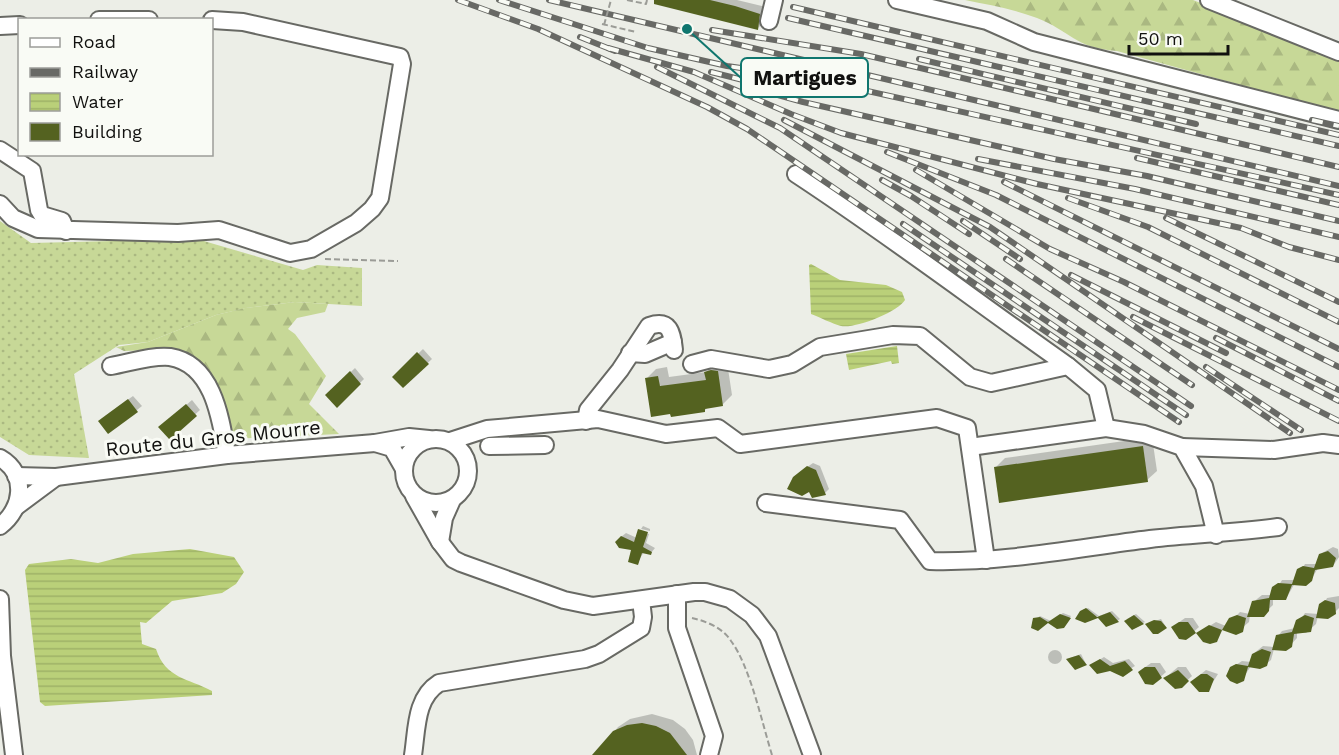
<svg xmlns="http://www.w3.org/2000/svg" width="1339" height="755" font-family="'Work Sans',sans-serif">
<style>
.grass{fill:url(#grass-dots)}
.forest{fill:url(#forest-firs)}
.water{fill:url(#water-rules)}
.shadow{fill:#0003}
.building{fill:#546220}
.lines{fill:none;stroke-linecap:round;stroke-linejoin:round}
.minor-casing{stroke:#686964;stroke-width:20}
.path{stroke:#9b9c97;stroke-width:2;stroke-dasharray:6 3;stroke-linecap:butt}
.minor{stroke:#fff;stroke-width:16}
.rail-casing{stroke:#686965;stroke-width:6}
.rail{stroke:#f9fbf5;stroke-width:4;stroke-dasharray:11;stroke-linecap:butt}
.path-bridge{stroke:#9b9c97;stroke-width:2;stroke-dasharray:6 3;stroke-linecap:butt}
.labels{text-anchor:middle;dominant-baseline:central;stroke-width:6;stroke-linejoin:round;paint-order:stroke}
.street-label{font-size:20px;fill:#11110f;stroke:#f9fbf5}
.leader{fill:none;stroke:#0f766e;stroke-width:2}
.callout-dot{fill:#0f766e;stroke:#f9fbf5;stroke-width:2}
.callout{fill:#f9fbf5;stroke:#0f766e;stroke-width:2}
.callout-label{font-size:21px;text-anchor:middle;font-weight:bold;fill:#11110f}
</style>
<defs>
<pattern id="grass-dots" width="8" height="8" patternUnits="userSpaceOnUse" patternTransform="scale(1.5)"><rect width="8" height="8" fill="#c7d897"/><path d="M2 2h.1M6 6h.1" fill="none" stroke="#aab881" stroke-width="1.8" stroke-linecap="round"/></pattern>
<pattern id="forest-firs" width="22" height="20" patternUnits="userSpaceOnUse" patternTransform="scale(1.5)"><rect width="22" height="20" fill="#c7d897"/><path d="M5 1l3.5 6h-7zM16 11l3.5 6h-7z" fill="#aab881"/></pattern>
<pattern id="water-rules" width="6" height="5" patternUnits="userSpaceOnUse" patternTransform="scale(1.5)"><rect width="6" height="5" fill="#bad079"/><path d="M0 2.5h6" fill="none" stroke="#9fb267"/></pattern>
</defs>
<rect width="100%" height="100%" fill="#eceee7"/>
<polygon class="grass" points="0,221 31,243 197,239 303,270 317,265 362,268 362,306 295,302 246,308 216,315 148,342 119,345 74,374 89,458 29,455 0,437"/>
<g class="forest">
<path d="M965,0H1193L1339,58V116L1295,104L1266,92L1117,51C1075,48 1070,31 1037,18C1014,9 989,5 965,0Z"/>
<polygon points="295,302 328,304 325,312 297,318 288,329 295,334 326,376 309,404 339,434 231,439 216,388 151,350 124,351 116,347 148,342 216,315 245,308"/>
</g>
<g class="water">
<path d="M811,264L840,280L886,285L902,292L905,300C898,312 855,329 841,326C833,324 819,317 811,314L809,265Z"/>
<polygon points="897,346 899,363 892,364 891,361 849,370 846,354"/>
<path d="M190,549L234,557L244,572L236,584L222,593L172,601L146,623L140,622L142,644L156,649C166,679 188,678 212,691V695L45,706L40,702L25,570L29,564L71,559L98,563L133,554Z"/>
</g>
<g class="shadow">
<polygon points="658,0 737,0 766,7 764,22 757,29"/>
<polygon points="423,349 432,359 403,386 394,377"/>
<polygon points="727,362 732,395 722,405 708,407 704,411 647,378 656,369 667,367 669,377 706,372 716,363"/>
<polygon points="355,368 364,379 337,406 327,395"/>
<polygon points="133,396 142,406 109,432 105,416"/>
<polygon points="192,400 200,410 170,437 165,423"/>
<polygon points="1152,437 1157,471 1147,480 995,468 1005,458"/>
<polygon points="813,463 820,466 829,489 825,493 800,472"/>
<polygon points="643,526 650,529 650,531 641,529"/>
<polygon points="639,531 649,534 646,543 655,548 651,553 644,552 637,563 633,549 621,537 626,533 637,538"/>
<polygon points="1333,547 1338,549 1339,557 1333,566 1318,568 1311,580 1295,583 1287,597 1273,599 1273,605 1261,616 1250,615 1249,622 1236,633 1223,629 1219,637 1198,633 1216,622 1226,626 1240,612 1250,614 1252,604 1257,599 1262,595 1273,595 1282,580 1295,580 1305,564 1318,564 1322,553"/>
<polygon points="1339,596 1339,608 1330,617 1318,616 1316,624 1306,633 1297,633 1297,638 1286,650 1274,649 1271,660 1266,664 1251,666 1241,681 1231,668 1242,661 1251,662 1253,654 1263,646 1274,647 1278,636 1282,631 1295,628 1305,613 1319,614 1327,598"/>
<polygon points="1088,608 1099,616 1112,611 1120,619 1111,625 1098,616 1085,622 1083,610"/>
<polygon points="1063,613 1071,616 1062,627 1048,622 1038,630 1032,627 1032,622 1040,616 1051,621"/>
<polygon points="1136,614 1145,622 1132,628 1127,619"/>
<polygon points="1185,618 1193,618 1199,627 1188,637 1178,623"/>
<polygon points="1161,619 1166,627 1149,623"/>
<circle cx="1055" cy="657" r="7"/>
<polygon points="1081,654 1086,664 1070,658"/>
<polygon points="1104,657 1113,663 1129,659 1135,666 1120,675 1110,669 1091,665"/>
<polygon points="1151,663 1160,663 1166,672 1155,682 1144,668"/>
<polygon points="1178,667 1186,667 1192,676 1181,686 1165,678"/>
<polygon points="1206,670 1218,674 1208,690 1196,678"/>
<polygon points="652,714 673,720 685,729 693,740 697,755 596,755 618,727 630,719"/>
</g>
<g class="building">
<polygon points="654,0 710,0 735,6 760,14 758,30 654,4"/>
<polygon points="417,352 429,364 403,388 392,377"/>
<polygon points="711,370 718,371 723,406 705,409 705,412 671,417 670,414 651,417 645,378 658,376 660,386 706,380 704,372"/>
<polygon points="350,371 361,384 337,408 325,395"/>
<polygon points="128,399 138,412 108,434 98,421"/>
<polygon points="186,404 197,416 170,440 158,427"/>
<polygon points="1143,446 1148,482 999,503 994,467"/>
<polygon points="807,466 816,470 826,495 812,498 809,492 802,496 787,489 793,477"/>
<polygon points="638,529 648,532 643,547 652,552 651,555 642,553 638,565 628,562 631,550 619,548 615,542 621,536 634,542"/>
<polygon points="1328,551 1336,558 1333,567 1315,570 1312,581 1306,586 1292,585 1286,600 1270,600 1269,611 1264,617 1247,617 1252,601 1269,598 1272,587 1278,583 1292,584 1297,569 1303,566 1314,568 1319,554"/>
<polygon points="1325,600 1335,603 1336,614 1328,619 1316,618 1319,604"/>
<polygon points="1086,608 1097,617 1110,612 1119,622 1106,627 1098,618 1085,623 1075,619 1080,611"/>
<polygon points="1060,614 1071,618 1064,628 1057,629 1048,623 1038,631 1031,628 1033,618 1040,617 1048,622"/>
<polygon points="1134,615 1144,624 1132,630 1124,621"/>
<polygon points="1237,615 1246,618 1243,632 1236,635 1222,630 1229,618"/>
<polygon points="1305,615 1314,618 1311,632 1294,634 1292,647 1286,651 1272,650 1276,635 1292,632 1296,620"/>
<polygon points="1154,620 1161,621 1167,628 1158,634 1153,634 1145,624"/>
<polygon points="1179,622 1188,622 1196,633 1186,640 1179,639 1171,627"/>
<polygon points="1209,625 1222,630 1217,642 1210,644 1203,642 1196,633"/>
<polygon points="1262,649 1271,652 1267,666 1260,669 1248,667 1244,681 1237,684 1230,681 1226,676 1230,667 1236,664 1248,666 1252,654"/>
<polygon points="1079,655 1087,665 1075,670 1066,659"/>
<polygon points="1100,659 1110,666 1125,661 1133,670 1123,677 1110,671 1097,674 1089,665"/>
<polygon points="1145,667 1155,667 1162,678 1153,685 1145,684 1138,672"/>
<polygon points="1178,670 1189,681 1182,688 1175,689 1163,678"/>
<polygon points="1201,674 1207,674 1214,679 1209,692 1199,692 1190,682"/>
<polygon points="642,723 656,726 670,733 687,755 592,755 613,731 627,725"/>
</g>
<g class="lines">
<g class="minor-casing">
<g id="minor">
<polyline points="897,0 987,21 1034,42 1339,120"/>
<polyline points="1209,0 1339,52"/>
<polyline points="99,20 149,20"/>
<polyline points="769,21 774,0"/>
<polyline points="0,26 20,25"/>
<polyline points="0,150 32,171 39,210 42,215 62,221 66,231"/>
<path d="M796,174C889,235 977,302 1068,366"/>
<polyline points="0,204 13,218 38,229 178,233 219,230 290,253 311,249 356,223 372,209 380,198 402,64 400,57 243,22 212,20"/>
<polyline points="630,353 645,354 673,342"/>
<polyline points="692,364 711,359 769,369 792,364 820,347 893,335 920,336 970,377 991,383 1068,366 1097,390 1106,428"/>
<path d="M111,366C129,363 152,355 170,357C214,364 221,421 227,455"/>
<path d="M586,421L588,410L620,370L649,326C670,319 672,332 674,350"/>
<circle cx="436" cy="471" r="32"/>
<polyline points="450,441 487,429 598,419 666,434 718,428 740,444 937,418 967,428 986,560"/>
<polyline points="489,446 545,445"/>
<polyline points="970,447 1106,428 1144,434 1182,447 1204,486 1216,535"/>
<polyline points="1182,447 1274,450 1323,443 1339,445"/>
<path d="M0,458C28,474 23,509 0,526"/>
<polyline points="404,469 392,448 375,443 409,437 429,439"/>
<polyline points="16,476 56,477 17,506"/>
<polyline points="56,477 227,455 375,443"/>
<polyline points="414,496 440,542 444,518 452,500"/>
<path d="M766,503L900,520L930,561C1003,563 1077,548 1150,539C1192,534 1235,533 1278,527"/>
<polyline points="440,542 453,559 461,563 564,600 593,606 694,592 705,592 730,599 752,615 768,636 812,755"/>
<polyline points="677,594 677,628 714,736 709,755"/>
<polyline points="0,599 2,656 14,755"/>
<path d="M413,755C417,730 415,698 439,683L585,659L599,654L641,628L643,617L641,600"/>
</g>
</g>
<g class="path">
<polyline points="627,0 646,4 647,0"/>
<polyline points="602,24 636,32"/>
<polyline points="325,259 398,261"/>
<path d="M692,618C706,621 723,628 731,641C750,666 762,723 772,755"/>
</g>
<use href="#minor" class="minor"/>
<g class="rail-casing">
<g id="rail">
<polyline points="458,0 538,29 707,107 747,129 1179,422"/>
<polyline points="499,0 648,48 727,66 804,77 1339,195"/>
<polyline points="549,0 1339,186"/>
<polyline points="793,7 1339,135"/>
<polyline points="788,18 1339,146"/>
<polyline points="712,30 861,54 1339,167"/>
<polyline points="580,37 615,51"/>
<polyline points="608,48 694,72 791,114 841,133 1037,184 1241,228 1289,247 1339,260"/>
<polyline points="919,59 1196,124"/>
<polyline points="657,67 780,128 1191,406"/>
<polyline points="711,72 755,83"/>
<polyline points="745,86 803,102 1054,159 1147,176 1339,221"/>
<polyline points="784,120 990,227 1290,433"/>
<polyline points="1312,120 1339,126"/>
<polyline points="887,152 996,195 1339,367"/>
<polyline points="1137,158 1339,205"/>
<polyline points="978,159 1135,189 1339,237"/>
<polyline points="916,170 1050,249 1124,282 1339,390"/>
<polyline points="882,180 911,196 969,234"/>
<polyline points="1004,182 1339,349"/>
<polyline points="1068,198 1148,227 1339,322"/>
<polyline points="1166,218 1339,302"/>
<polyline points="963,221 1020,259"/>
<polyline points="903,224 1186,415"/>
<polyline points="1006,259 1192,385"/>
<polyline points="1071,275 1226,353"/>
<polyline points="1133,317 1339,421"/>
<polyline points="1216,338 1339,401"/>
<polyline points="1206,367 1301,430"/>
</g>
</g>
<use href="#rail" class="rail"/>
<polyline class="path-bridge" points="604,25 611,0"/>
</g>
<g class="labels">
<g class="street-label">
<text transform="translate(213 438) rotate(-6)">Route du Gros Mourre</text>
</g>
</g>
<path class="leader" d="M687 29L741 78"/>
<circle class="callout-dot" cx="687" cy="29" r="6"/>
<rect class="callout" x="741" y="58" width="127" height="39" rx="6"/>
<g class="callout-label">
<text x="805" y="85">Martigues</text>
</g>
<rect x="18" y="18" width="195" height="138" fill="#f9fbf5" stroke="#9c9d99" stroke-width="1.5"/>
<rect x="30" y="38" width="30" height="9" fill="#ffffff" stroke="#9c9d99" stroke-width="1.5"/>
<text x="72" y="48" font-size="18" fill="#11110f">Road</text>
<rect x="30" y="68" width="30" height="9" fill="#686965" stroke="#9c9d99" stroke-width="1.5"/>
<text x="72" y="78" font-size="18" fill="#11110f">Railway</text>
<rect x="30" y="93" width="30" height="18" fill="url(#water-rules)" stroke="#9c9d99" stroke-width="1.5"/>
<text x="72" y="108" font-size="18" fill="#11110f">Water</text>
<rect x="30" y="123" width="30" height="18" fill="#546220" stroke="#9c9d99" stroke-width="1.5"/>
<text x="72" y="138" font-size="18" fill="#11110f">Building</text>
<path d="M1129 45v9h99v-9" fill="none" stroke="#11110f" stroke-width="3"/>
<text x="1138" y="45" font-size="18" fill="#11110f" stroke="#f9fbf5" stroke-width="4.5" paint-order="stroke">50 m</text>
</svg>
